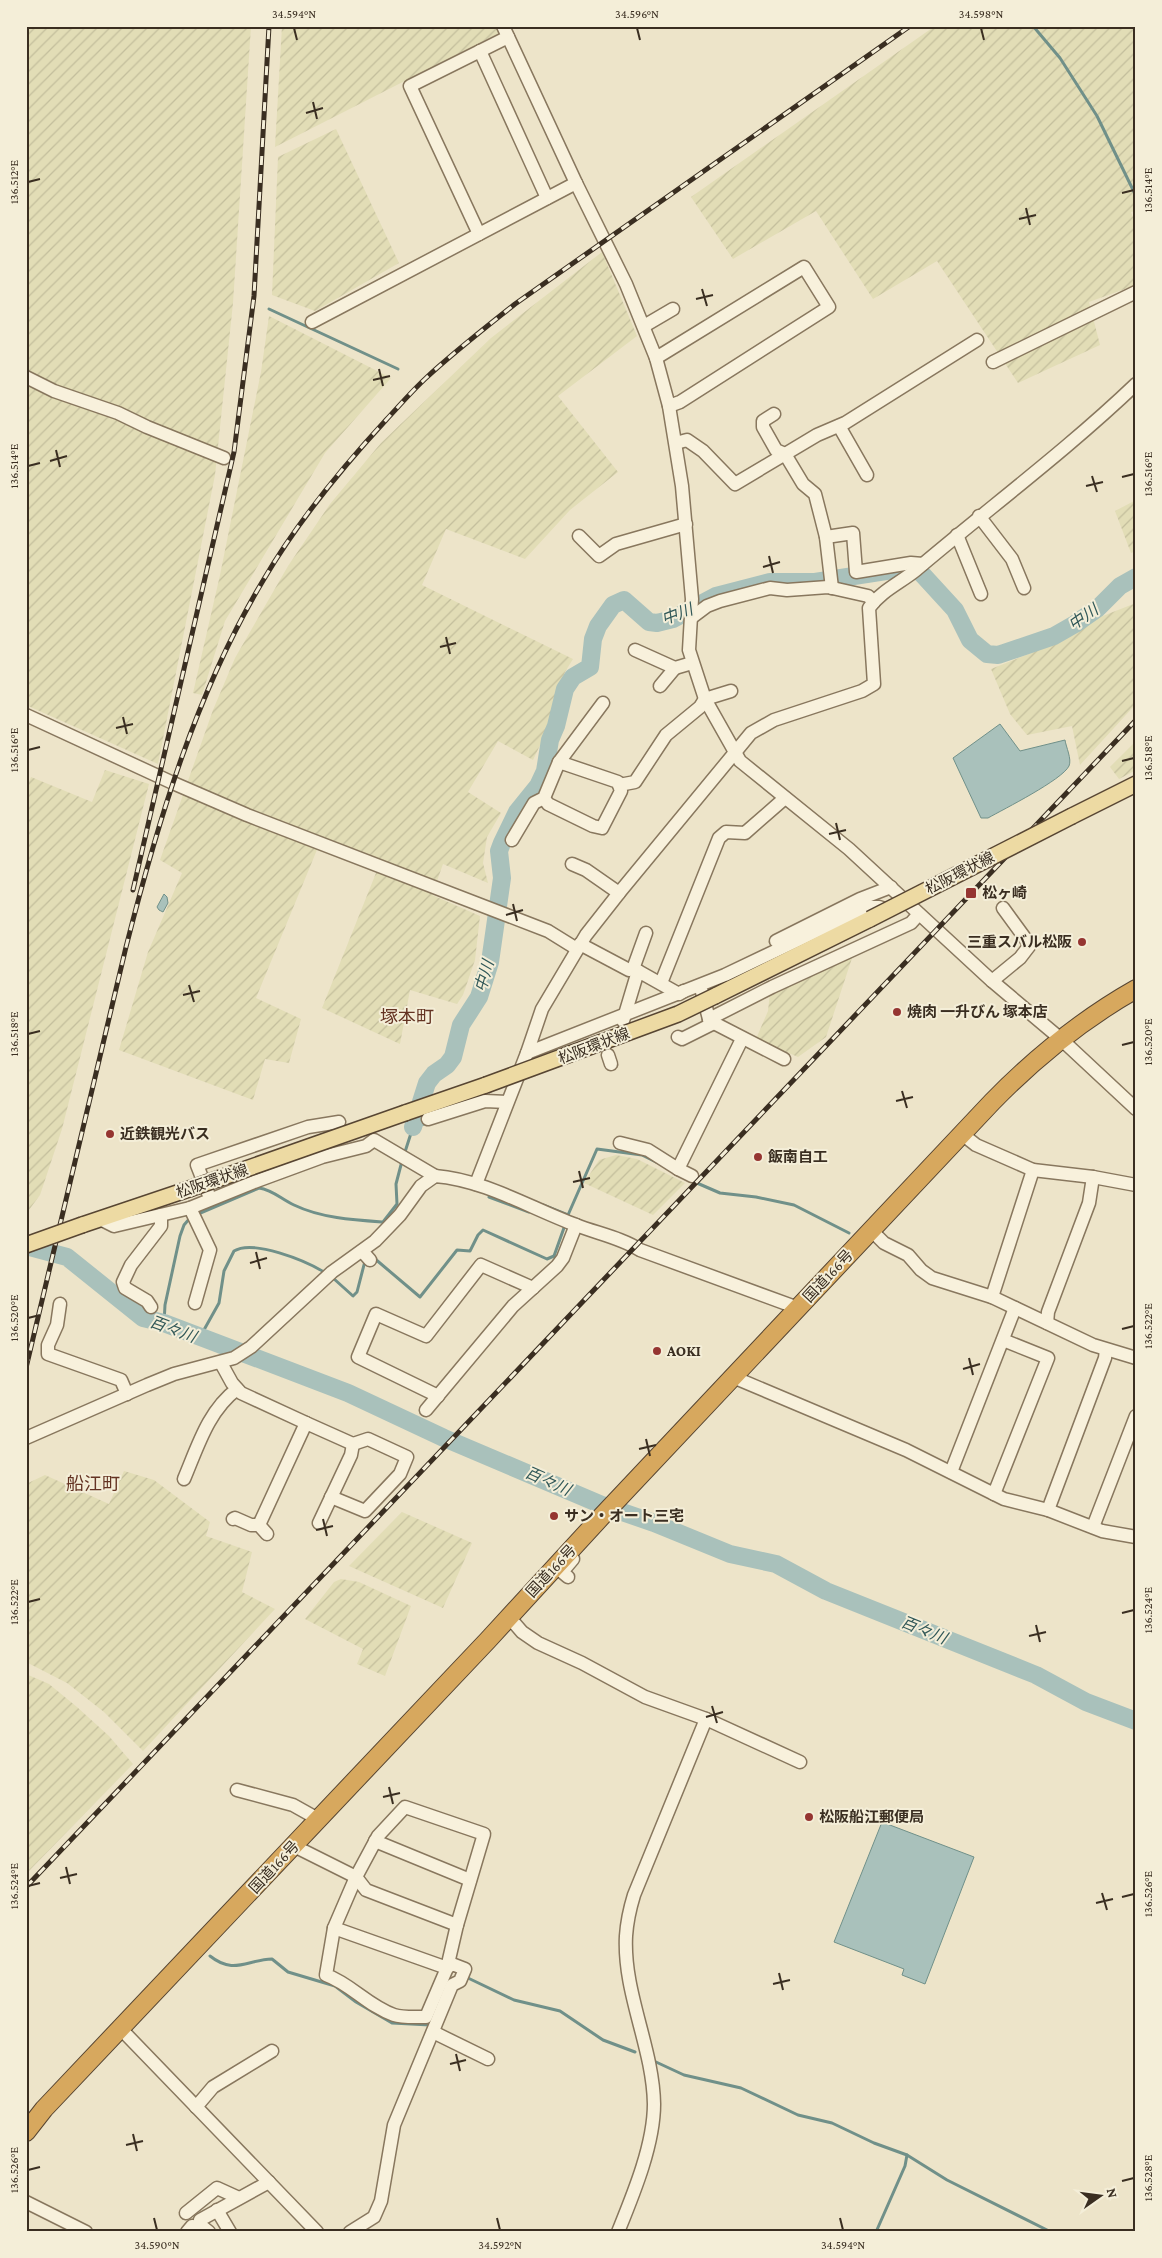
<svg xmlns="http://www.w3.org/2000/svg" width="1162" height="2258" font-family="'Crimson Pro','Noto Sans JP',serif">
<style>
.farmland{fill:url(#farmland-furrows)}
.water{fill:#a9c1bb;stroke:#709089}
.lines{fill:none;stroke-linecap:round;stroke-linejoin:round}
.stream{stroke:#709089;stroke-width:3}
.river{stroke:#a9c1bb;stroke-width:18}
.minor-casing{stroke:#88775e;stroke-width:15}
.major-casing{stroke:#574532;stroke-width:18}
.highway-casing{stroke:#574532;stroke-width:20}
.minor{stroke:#f8f1dc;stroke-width:12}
.major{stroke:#eddaa3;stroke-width:15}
.highway{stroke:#d7a85e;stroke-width:18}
.rail-casing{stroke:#3a2e21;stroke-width:5}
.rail{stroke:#f4eed8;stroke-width:3;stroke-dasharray:9;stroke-linecap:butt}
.major-bridge-casing{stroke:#574532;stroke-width:18;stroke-linecap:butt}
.major-bridge{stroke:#eddaa3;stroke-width:15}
.ticks{fill:none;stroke:#3a2e21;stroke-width:2}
.poi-dot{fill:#953531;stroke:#f4eed8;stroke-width:2}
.labels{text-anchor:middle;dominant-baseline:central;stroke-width:4;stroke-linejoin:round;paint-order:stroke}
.street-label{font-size:15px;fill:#3a2e21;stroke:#f4eed8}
.poi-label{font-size:15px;font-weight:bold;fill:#3a2e21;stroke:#f4eed8;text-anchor:start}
.water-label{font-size:16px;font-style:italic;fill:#315858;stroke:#f4eed8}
.quarter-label{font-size:18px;fill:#643322;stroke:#f4eed8}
.neatline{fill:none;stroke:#3a2e21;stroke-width:2}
.ticks-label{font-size:12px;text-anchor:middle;fill:#3a2e21}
</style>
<defs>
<pattern id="farmland-furrows" width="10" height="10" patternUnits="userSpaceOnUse" patternTransform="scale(1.25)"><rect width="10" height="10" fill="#e2ddb6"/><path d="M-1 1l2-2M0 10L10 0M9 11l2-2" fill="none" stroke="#c3be9c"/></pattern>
</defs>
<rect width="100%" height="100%" fill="#ede4c9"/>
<g class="farmland">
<polygon points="26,26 251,26 233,303 215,475 158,764 26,705"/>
<polygon points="282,26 496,26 499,33 275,147"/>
<polygon points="935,26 1136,26 1136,211 1131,212 1136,225 1136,285 1089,302 1100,345 1018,383 937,261 873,299 816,211 733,259 691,197"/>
<polygon points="336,129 399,263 315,311 272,295 278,157"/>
<polygon points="602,252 637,336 558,396 618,472 570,510 525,559 446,529 422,585 573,659 565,672 542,741 533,760 498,741 468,792 501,813 487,837 483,863 488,883 443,864 432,895 480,916 475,960 463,995 457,1004 410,990 400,1044 322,1008 380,863 321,840 256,998 301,1019 289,1063 265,1059 253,1100 119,1050 148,952 182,873 160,860 213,710 235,658 288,566 330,504 381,443 491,338"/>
<polygon points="269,316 391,378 325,453 225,621 202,695 193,693 220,575 261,372"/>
<polygon points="1136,500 1136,551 1131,553 1115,511"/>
<polygon points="1136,603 1136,673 1134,674 1136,704 1080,765 1072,726 1027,735 1010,714 991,669 1061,641 1095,619"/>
<polygon points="1136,741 1136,770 1119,779 1110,767"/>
<polygon points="105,770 149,784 62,1129 40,1195 26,1214 26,789 31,777 92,802"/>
<polygon points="853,955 826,1037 798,1057 756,1039 768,1011 770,992"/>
<polygon points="616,1155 637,1159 685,1183 653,1215 584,1183 599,1160"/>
<polygon points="124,1471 154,1480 210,1522 206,1536 252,1552 242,1592 275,1609 143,1751 104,1712 67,1683 26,1662 26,1484 45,1475 109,1504"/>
<polygon points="402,1512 472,1543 443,1608 349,1566"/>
<polygon points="341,1579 359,1582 411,1606 385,1676 357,1664 363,1649 305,1619 334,1582"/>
<polygon points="26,1674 49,1684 77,1707 109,1736 133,1764 26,1874"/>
</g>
<g class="water">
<path d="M1000,724L1020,751L1065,740C1066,747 1072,759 1069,766C1062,780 1004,809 988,818H981L953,758Z"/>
<polygon points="164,894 167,897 168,903 163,912 159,910 157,907"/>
<polygon points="882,1822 974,1857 925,1984 902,1975 904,1969 834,1942"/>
</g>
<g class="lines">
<g class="stream">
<polyline points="1033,26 1060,58 1097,116 1136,196"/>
<polyline points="269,309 398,369"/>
<polyline points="404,1155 413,1127 427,1123"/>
<polyline points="690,1180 720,1193 756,1197 794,1205 849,1233"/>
<polyline points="489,1197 529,1212"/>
<polyline points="543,1205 568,1215 597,1149 642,1155 656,1162"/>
<path d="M198,1214L259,1188C273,1190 281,1199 294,1205C321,1218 353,1220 383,1222L397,1204L396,1184L402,1161"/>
<polyline points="374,1258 420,1297 457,1250 470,1251 478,1235 483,1230 547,1259 554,1256 565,1225"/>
<polyline points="333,1278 353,1296 357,1292 365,1261"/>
<polyline points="164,1323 165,1305 180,1236 184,1225 190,1218"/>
<path d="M200,1337L219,1303L224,1271L234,1251C253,1239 306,1261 324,1272"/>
<path d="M210,1956C234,1975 246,1960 272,1959L288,1972L335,1986L356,2002L392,2023L430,2025L431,2022"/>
<polyline points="468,1978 514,2000 560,2011 603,2040 635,2052"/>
<polyline points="656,2062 684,2075 741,2088 798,2115 832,2123 874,2143 907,2155 947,2180 1051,2232"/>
<polyline points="876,2232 905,2166 907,2155"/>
</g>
<g class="river">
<polyline points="413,1127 427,1083 434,1074 447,1065 453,1057 461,1025 479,997 490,962 502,878 499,851 502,843 517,812 538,786 545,771 550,740 556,726 565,689 573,677 590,667 593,639 598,626 613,605 624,600 649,622 657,623 673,619 716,596 770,582 815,582 912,567 922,574 955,610 970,640 987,654 998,655 1054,636 1075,624 1098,608 1120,586 1136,577"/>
<polyline points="26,1246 67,1257 143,1318 164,1323 348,1393 444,1438 602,1505 654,1523 730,1554 776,1564 826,1591 1036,1675 1086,1702 1136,1721"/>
</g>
<g class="minor-casing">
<g id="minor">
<polyline points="503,26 576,183 626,284 656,358 669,406 682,486 692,599 689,650 705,699 740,761 849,849 992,981 1062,1040 1136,1109"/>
<polyline points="480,51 547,198"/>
<polyline points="479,234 410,86 508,37"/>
<polyline points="312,322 576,183"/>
<polyline points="644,326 673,309"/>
<polyline points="656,358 804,267 829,307 680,402 669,406"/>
<polyline points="993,362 1136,292"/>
<polyline points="26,377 54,391 118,413 147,427 224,458"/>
<polyline points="774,414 763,421 763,427 776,450 785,454 803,484 815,494 826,537 832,588"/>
<polyline points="839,426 867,475"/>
<polyline points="676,443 687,440 703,451 735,484 817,435 845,423 977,340"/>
<polyline points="979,516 1012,559 1024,588"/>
<polyline points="957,535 981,594"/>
<polyline points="579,536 599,556 616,544 686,524"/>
<polyline points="826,537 853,533 856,572 911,563 923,564"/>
<polyline points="691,618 707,606 720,601 770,588 787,590 828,587 868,596 874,602"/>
<polyline points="635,650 675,668 692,663"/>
<polyline points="660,686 675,668"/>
<polyline points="26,715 173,783 247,815 548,931 577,949"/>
<polyline points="559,762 603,703"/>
<polyline points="619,785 635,782 666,735 700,707 705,699 731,691"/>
<polyline points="512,840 534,803 544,798 548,804 593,826 602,828 621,791 618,782 559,762 544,798"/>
<polyline points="572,864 586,870 619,893"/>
<polyline points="776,941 860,899 891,887"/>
<polyline points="580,944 629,970 633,969 638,971"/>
<polyline points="633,969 646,933"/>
<polyline points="992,981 1020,958 1030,945 1003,908"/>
<polyline points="661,983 719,838 726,832 745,833 785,798"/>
<polyline points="702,992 709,1019 714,1023 784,1059"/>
<polyline points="709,1019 772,987 911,923 919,914"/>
<polyline points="623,1021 638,971 679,994 684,991"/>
<polyline points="678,1037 682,1039 714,1023"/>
<polyline points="527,1053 725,975 867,907 879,907 888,910"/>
<polyline points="608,1055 611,1064"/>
<polyline points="428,1119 485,1101 507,1102"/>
<polyline points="962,1134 976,1145 1033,1170 1093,1177 1136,1185"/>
<polyline points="620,1143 648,1150 678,1169 742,1039"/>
<polyline points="678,1169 692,1176"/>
<path d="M476,1184L527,1053L542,1009L586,935L619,893L751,733L774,720L862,691L874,684L869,608C881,591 900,583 916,570C989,508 1067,450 1136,384"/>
<polyline points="208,1193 197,1165 308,1127 339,1122"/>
<polyline points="190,1208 210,1250 195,1303"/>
<polyline points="100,1219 114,1226 190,1208 254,1182 322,1157 366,1146 374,1140 435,1176"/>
<polyline points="871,1230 884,1243 908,1255 921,1270 932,1278 992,1297 1093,1345 1136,1358"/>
<polyline points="362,1251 370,1260"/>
<polyline points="992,1297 1033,1170"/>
<polyline points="60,1304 57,1325 48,1345 48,1354 121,1380 127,1394"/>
<polyline points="151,1307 147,1301 125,1288 123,1282 131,1265 161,1226 161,1215"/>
<polyline points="1047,1323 1048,1312 1089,1203 1093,1177"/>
<polyline points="221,1363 232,1383 241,1393 306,1423"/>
<polyline points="733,1377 906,1450 1004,1499 1048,1510 1102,1531 1136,1537"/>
<polyline points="438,1396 358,1357 376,1314 426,1336 481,1265 533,1288"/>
<polyline points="426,1410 513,1306 557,1266 563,1258 576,1225"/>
<path d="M26,1438L147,1385L174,1374L234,1358L251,1347L332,1272L375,1241L400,1215L421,1186L435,1176C485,1180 530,1208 576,1225C596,1233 622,1238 640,1250L798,1308"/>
<polyline points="951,1472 1015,1308"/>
<path d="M184,1479C198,1446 208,1411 237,1389"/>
<polyline points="994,1494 1048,1358 1003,1340"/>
<polyline points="1048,1510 1105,1358 1106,1350"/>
<polyline points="233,1519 235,1518 251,1525 259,1525 267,1534"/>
<polyline points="319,1523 351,1455 353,1444"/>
<polyline points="259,1525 306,1423 353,1444 368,1439 407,1457 400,1474 365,1511 331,1497"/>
<polyline points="1093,1527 1136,1416"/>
<polyline points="568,1577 562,1572 573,1559"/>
<polyline points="509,1617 522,1632 538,1643 582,1663 645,1697 706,1719 800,1762"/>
<polyline points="237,1790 293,1805 318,1819"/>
<path d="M405,1807L484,1834L457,1925L447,1968L426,2017C416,2017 403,2018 394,2015C368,2006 351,1984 326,1975L334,1928L356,1877L378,1836Z"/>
<polyline points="375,1841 470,1880"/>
<polyline points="294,1846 356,1877 366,1890 457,1925"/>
<polyline points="334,1928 447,1968 452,1964 465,1969 460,1981 452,1985 394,2125 381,2201 374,2217 350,2232"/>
<polyline points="121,2029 317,2232"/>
<polyline points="433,2032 488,2059"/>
<polyline points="196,2107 213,2087 272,2051"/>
<polyline points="26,2202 86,2232"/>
<polyline points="217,2210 230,2232"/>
<polyline points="186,2213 217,2188 239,2198"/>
<polyline points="200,2220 269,2182"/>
<polyline points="187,2232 192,2226 204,2228 209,2232"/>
<path d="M618,2232C633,2195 654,2145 654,2104C653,2047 623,1993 626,1936C627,1921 630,1908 634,1895L706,1719"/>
</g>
</g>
<g class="major-casing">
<g id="major">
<polyline points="1072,816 1136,784"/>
<polyline points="715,996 870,919"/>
<polyline points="405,1113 486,1085"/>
<polyline points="82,1225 189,1189"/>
</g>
</g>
<g class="highway-casing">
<path id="highway" d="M26,2132L44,2109L488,1640L602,1516L992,1102C1034,1059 1083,1019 1136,989"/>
</g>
<use href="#minor" class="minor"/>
<use href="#major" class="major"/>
<use href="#highway" class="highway"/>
<g class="rail-casing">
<g id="rail">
<polyline points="133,890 234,452 254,296 269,26"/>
<path d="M26,1368L126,947C158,821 196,692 264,579C298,521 340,470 386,420C399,406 412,391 426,378C454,352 485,328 515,304L910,26"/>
<polyline points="26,1887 1136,720"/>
</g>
</g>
<use href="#rail" class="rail"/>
<g class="major-bridge-casing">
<g id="major-bridge">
<polyline points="870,919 1072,816"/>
<polyline points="486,1085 678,1014 715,996"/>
<polyline points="189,1189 405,1113"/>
<polyline points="26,1245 82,1225"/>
</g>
</g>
<use href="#major-bridge" class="major-bridge"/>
</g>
<path class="ticks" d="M294,28L297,40M637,28L640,40M981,28L984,40M313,102L317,119M306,113L323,108M28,182L40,179M1122,193L1134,190M1026,208L1030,225M1019,219L1036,215M702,289L707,306M696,299L713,295M379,369L383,386M373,380L390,376M56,450L60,467M50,461L67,456M28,466L40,463M1092,476L1097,492M1122,477L1134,474M1086,486L1103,482M769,556L773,573M763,567L780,562M446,637L450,654M440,647L456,643M123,717L127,734M116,728L133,724M28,750L40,747M1122,761L1134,758M836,823L840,840M829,834L846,830M513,904L517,921M506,915L523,910M189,985L194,1002M183,995L200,991M28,1034L40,1031M1122,1045L1134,1042M902,1091L907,1108M896,1101L913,1097M579,1171L583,1188M573,1182L590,1178M256,1252L260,1269M250,1263L267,1258M28,1318L40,1315M1122,1329L1134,1326M969,1358L973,1375M963,1369L980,1364M646,1439L650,1456M639,1449L656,1445M323,1519L327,1536M316,1530L333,1526M28,1602L40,1599M1122,1613L1134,1610M1036,1625L1040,1642M1029,1636L1046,1632M712,1706L717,1723M706,1717L723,1712M389,1787L393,1804M383,1797L400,1793M66,1867L70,1884M60,1878L77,1874M28,1886L40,1883M1102,1893L1107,1910M1122,1897L1134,1894M1096,1903L1113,1899M779,1973L783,1990M773,1984L790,1980M456,2054L460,2071M450,2064L466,2060M133,2134L137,2151M126,2145L143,2141M28,2170L40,2167M1122,2181L1134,2178M154,2218L157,2230M497,2218L500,2230M840,2218L843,2230"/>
<g class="poi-dot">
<rect x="965" y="887" width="12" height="12" rx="2.5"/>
<circle cx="1082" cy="942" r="5"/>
<circle cx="897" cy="1012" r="5"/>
<circle cx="110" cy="1134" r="5"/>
<circle cx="758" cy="1157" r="5"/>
<circle cx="657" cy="1351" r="5"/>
<circle cx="554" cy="1516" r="5"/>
<circle cx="809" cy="1817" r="5"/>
</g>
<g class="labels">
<g class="street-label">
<text transform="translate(960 873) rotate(-27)">松阪環状線</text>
<text transform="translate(594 1046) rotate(-21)">松阪環状線</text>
<text transform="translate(212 1181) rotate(-19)">松阪環状線</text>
<text transform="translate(828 1276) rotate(-47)">国道166号</text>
<text transform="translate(551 1571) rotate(-47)">国道166号</text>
<text transform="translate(274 1867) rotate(-47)">国道166号</text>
</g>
<g class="poi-label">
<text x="982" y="893">松ヶ崎</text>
<text x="1072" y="942" text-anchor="end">三重スバル松阪</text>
<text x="907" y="1012">焼肉 一升びん 塚本店</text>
<text x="120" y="1134">近鉄観光バス</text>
<text x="768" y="1157">飯南自工</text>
<text x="667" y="1351">AOKI</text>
<text x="564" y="1516">サン・オート三宅</text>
<text x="819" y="1817">松阪船江郵便局</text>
</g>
<g class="water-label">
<text transform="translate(677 614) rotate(-21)">中川</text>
<text transform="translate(1083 617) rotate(-35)">中川</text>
<text transform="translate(484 976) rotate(-74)">中川</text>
<text transform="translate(173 1329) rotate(20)">百々川</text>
<text transform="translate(548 1481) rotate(24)">百々川</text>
<text transform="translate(924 1630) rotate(22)">百々川</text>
</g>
<g class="quarter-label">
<text x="407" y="1017">塚本町</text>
<text x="93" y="1484">船江町</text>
</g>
</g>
<rect width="1162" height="2258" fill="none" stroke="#f4eed8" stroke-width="55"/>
<g transform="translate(1100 2196) rotate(76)" stroke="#f4eed8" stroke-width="4" paint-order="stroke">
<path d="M0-4L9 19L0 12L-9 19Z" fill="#3a2e21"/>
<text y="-8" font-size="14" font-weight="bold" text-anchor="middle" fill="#3a2e21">N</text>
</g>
<rect x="28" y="28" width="1106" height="2202" class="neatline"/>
<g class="ticks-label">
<text x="294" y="18">34.594°N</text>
<text x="637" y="18">34.596°N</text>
<text x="981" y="18">34.598°N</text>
<text transform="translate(14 182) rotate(-90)" y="4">136.512°E</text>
<text transform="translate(1148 190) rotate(-90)" y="4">136.514°E</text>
<text transform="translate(14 466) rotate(-90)" y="4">136.514°E</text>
<text transform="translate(1148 474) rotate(-90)" y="4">136.516°E</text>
<text transform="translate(14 750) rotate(-90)" y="4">136.516°E</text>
<text transform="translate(1148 758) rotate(-90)" y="4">136.518°E</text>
<text transform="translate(14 1034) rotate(-90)" y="4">136.518°E</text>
<text transform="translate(1148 1042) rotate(-90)" y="4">136.520°E</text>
<text transform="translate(14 1318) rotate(-90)" y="4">136.520°E</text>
<text transform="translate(1148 1326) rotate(-90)" y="4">136.522°E</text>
<text transform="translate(14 1602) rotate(-90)" y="4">136.522°E</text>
<text transform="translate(1148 1610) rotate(-90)" y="4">136.524°E</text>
<text transform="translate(14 1886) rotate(-90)" y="4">136.524°E</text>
<text transform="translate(1148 1894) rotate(-90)" y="4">136.526°E</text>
<text transform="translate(14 2170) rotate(-90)" y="4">136.526°E</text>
<text transform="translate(1148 2178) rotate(-90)" y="4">136.528°E</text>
<text x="157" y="2249">34.590°N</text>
<text x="500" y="2249">34.592°N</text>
<text x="843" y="2249">34.594°N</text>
</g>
</svg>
